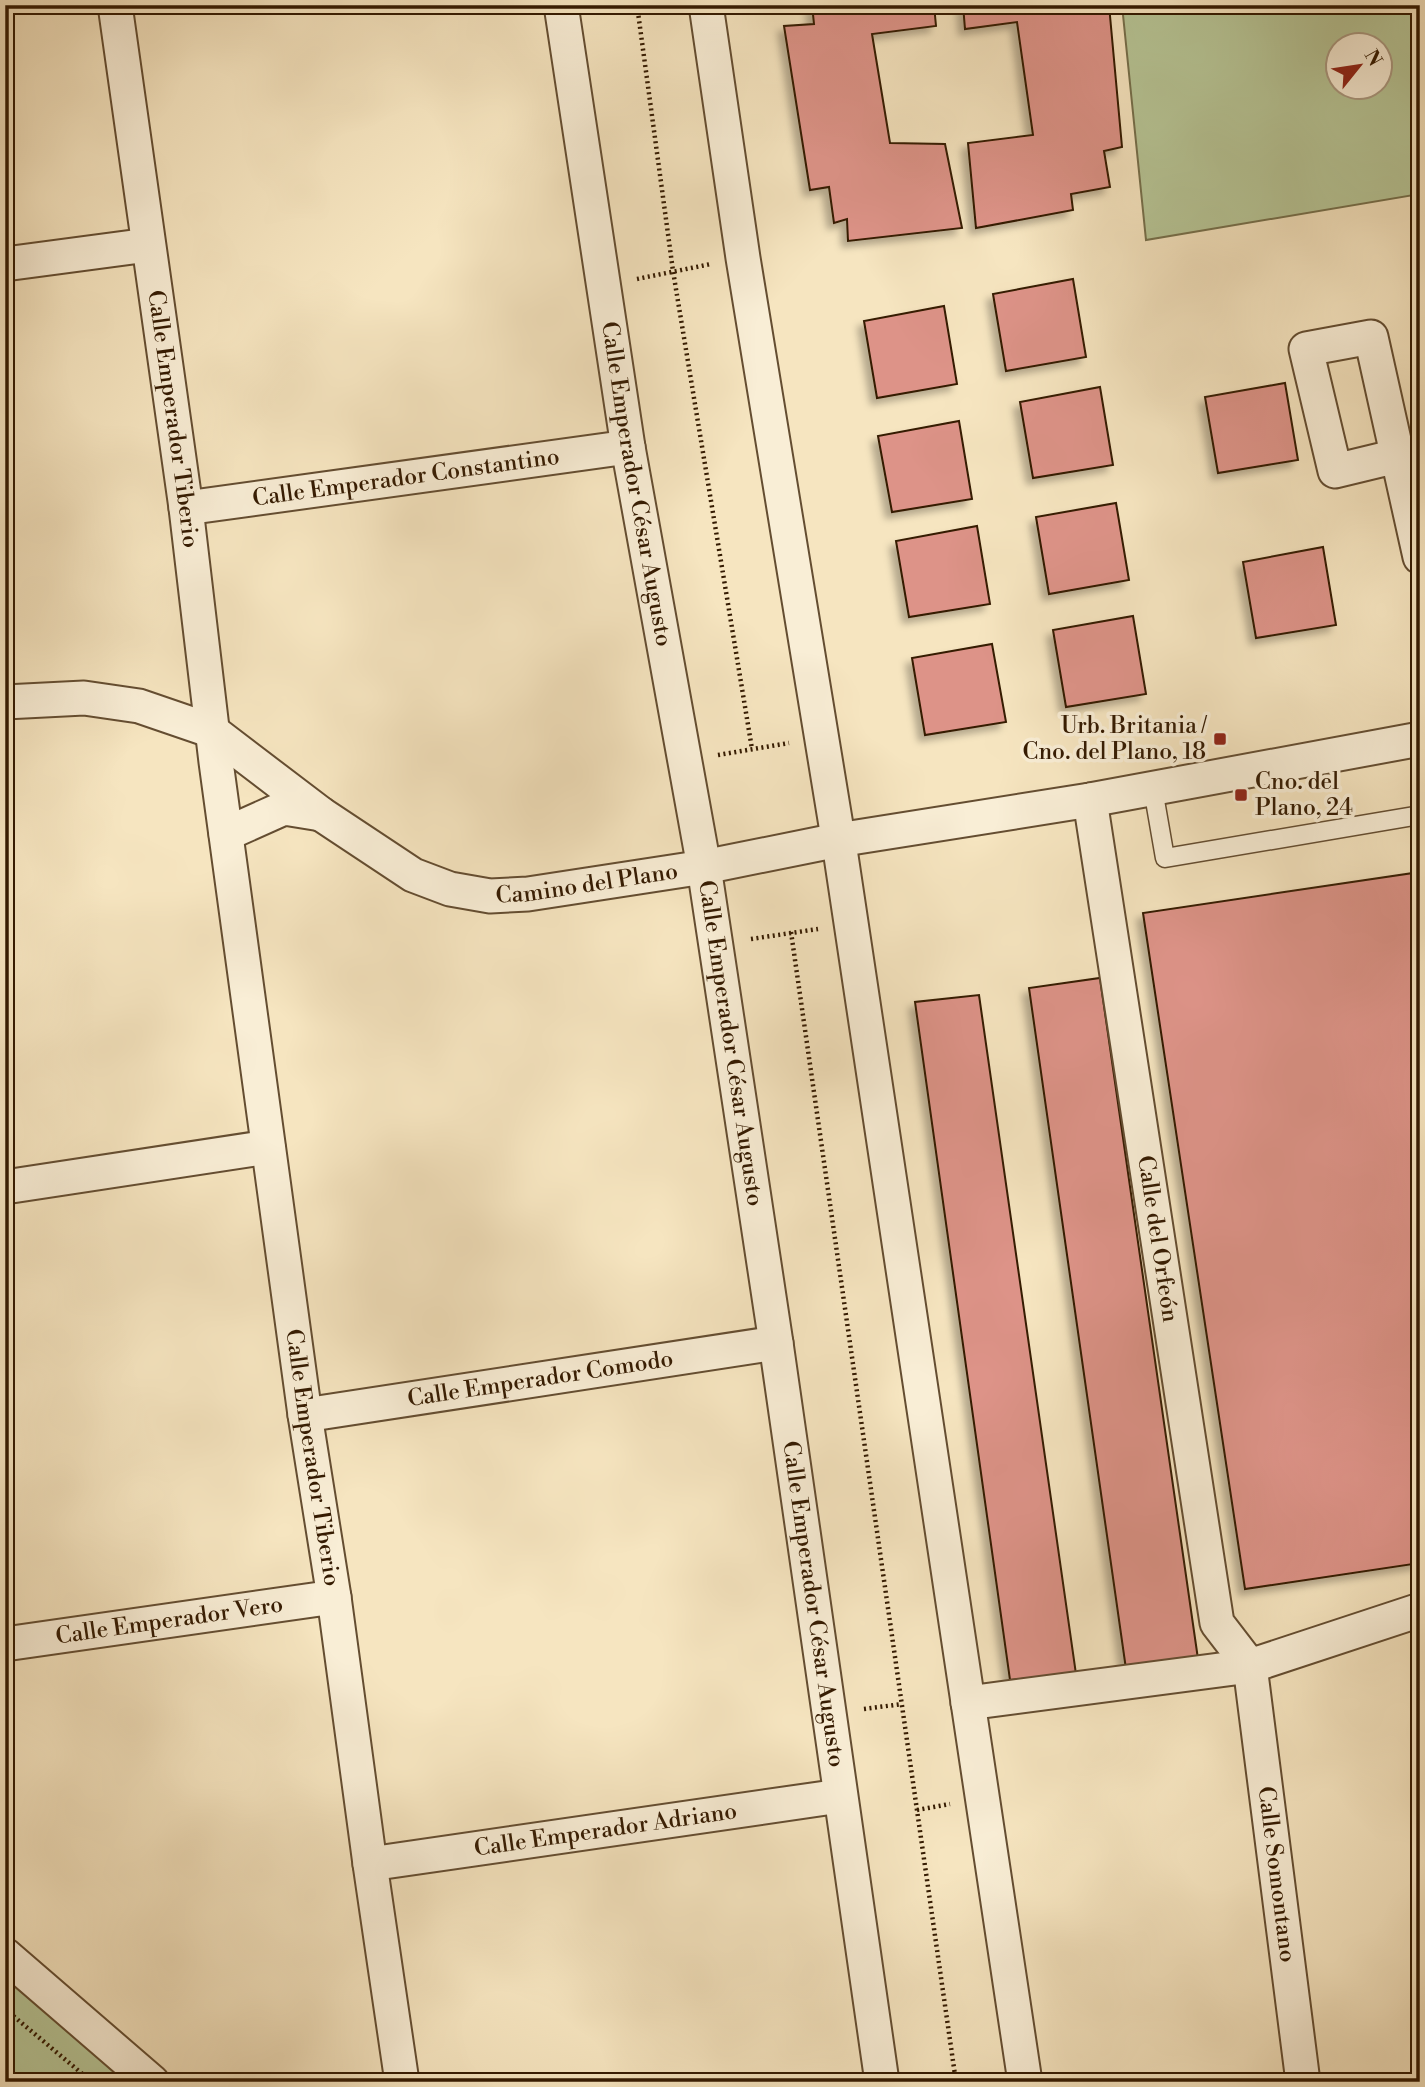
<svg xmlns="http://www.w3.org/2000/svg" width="1425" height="2087" font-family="'Libre Bodoni',serif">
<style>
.green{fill:#b7c697;stroke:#76704c;stroke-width:2;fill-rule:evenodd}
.building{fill:#dd9388;stroke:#341a01;stroke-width:2;filter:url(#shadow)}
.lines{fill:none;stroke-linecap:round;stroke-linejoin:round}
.lane-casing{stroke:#644d31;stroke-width:21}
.street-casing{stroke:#644d31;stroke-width:37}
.path{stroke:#341a01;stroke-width:4.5;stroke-dasharray:2 3.5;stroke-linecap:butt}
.lane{stroke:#f9eed6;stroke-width:18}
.street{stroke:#f9eed6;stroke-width:33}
.poi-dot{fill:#8f2418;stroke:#f9eed6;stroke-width:2.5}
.labels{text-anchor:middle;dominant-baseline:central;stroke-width:7;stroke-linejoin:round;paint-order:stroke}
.street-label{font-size:23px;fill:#341a01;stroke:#f9eed6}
.poi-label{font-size:23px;fill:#341a01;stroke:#f9eed6;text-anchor:end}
</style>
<defs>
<filter id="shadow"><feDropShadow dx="-6" dy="6" stdDeviation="3.5" flood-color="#0004"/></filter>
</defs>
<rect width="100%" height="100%" fill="#f6e5c0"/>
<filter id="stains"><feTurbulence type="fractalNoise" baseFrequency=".00286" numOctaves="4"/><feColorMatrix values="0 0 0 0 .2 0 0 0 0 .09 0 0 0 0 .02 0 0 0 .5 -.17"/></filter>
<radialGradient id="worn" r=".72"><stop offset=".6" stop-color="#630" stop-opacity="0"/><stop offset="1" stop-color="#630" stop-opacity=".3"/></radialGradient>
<g class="green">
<path d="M1122,5H1420V194L1146,240ZM1338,46H1380V88H1338Z"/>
<polygon points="5,1955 152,2082 5,2082"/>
</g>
<g class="building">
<polygon points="812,5 934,5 936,26 872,34 890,143 945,144 962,228 848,241 847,219 834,223 829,187 810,190 784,26 814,24"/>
<polygon points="963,5 1109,5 1122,147 1104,151 1110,187 1071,194 1073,210 976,228 968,143 1033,135 1017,22 965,29"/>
<polygon points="5,37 13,90 5,91"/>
<polygon points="1073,279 1086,357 1006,371 993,294"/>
<polygon points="944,306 957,384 877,398 864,321"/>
<polygon points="1285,383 1298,460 1218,473 1205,397"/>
<polygon points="1100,387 1113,465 1033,478 1020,402"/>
<polygon points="959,421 972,499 892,512 878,436"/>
<polygon points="1116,503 1129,580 1049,594 1036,517"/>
<polygon points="977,526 990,604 909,617 896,541"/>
<polygon points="1323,547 1336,625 1256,638 1243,562"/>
<polygon points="1133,616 1146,694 1066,707 1053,630"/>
<polygon points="992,644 1006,722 925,735 912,658"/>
<polygon points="1420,872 1420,1563 1245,1589 1143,913"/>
<polygon points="1100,978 1198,1659 1126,1669 1029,988"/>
<polygon points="979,995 1076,1674 1010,1680 915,1002"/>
</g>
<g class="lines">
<g class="lane-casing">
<polyline id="lane" points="1153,789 1165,858 1420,815"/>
</g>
<g class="street-casing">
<g id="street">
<path id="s1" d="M115,5L186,508L216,762L305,1415L334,1597L370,1864L402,2082"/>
<path id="s2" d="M561,5L628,447L704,867L776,1343L882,2082"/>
<polyline points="706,5 743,258 841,856 1025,2082"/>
<polyline points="5,264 148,245"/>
<polyline points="1397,456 1335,471 1306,349 1371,337 1420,557"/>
<path id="s3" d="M186,508L628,447"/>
<path id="s4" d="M5,702L84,698L139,706L212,731L321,814L413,875L450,889L490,896L528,894L704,867L838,840L1090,800L1420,739"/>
<path id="s5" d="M1090,800L1217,1623L1250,1666"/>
<polyline points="226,834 284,808 321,814"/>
<polyline points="5,1187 268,1147"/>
<path id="s6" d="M305,1415L776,1343"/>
<path id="s7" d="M5,1644L334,1597"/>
<path id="s8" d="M1250,1666L1303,2082"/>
<polyline points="968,1703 1250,1666 1420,1610"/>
<path id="s9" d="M370,1864L840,1796"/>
<polyline points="5,1955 152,2082"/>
</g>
</g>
<g class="path">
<polyline points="637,5 673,271 752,749"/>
<polyline points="637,279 711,264"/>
<polyline points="718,755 789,743"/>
<polyline points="791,932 956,2082"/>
<polyline points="751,939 818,929"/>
<polyline points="864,1709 902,1704"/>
<polyline points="917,1810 950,1804"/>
<polyline points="5,2009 92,2082"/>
</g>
<use href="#lane" class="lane"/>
<use href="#street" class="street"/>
</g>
<g class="poi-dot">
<rect x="1213" y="732" width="14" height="14" rx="3.5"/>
<rect x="1234" y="788" width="14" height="14" rx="3.5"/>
</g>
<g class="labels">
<g class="street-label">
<text stroke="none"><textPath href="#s1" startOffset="418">Calle Emperador Tiberio</textPath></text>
<text stroke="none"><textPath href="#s3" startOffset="222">Calle Emperador Constantino</textPath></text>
<text stroke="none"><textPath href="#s2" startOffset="485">Calle Emperador César Augusto</textPath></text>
<text stroke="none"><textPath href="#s4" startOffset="637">Camino del Plano</textPath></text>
<text stroke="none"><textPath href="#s2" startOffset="1052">Calle Emperador César Augusto</textPath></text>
<text stroke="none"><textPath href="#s5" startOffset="444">Calle del Orfeón</textPath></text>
<text stroke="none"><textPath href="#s6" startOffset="238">Calle Emperador Comodo</textPath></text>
<text stroke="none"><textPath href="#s1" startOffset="1466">Calle Emperador Tiberio</textPath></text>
<text stroke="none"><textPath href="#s2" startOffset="1619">Calle Emperador César Augusto</textPath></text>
<text stroke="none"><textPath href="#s7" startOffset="166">Calle Emperador Vero</textPath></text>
<text stroke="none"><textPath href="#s9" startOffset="238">Calle Emperador Adriano</textPath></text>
<text stroke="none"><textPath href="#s8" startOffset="210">Calle Somontano</textPath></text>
</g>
<g class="poi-label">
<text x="1206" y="726">Urb. Britania /<tspan x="1206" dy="26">Cno. del Plano, 18</tspan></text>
<text x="1255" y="782" text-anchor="start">Cno. del<tspan x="1255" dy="26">Plano, 24</tspan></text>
</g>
</g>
<rect width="1425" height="2087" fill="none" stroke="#f6e5c0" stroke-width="28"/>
<rect x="7" y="7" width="1411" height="2073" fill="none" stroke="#341a01" stroke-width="3.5"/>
<rect x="14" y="14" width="1397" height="2059" fill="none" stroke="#341a01" stroke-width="2"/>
<g transform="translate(1359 66) rotate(60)"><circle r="33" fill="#f9eed6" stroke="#aa9981" stroke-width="2"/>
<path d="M0-5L12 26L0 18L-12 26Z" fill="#8f2418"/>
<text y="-10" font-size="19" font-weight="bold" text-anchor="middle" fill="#341a01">N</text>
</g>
<rect width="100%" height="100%" filter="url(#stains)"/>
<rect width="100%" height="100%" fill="url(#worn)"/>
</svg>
